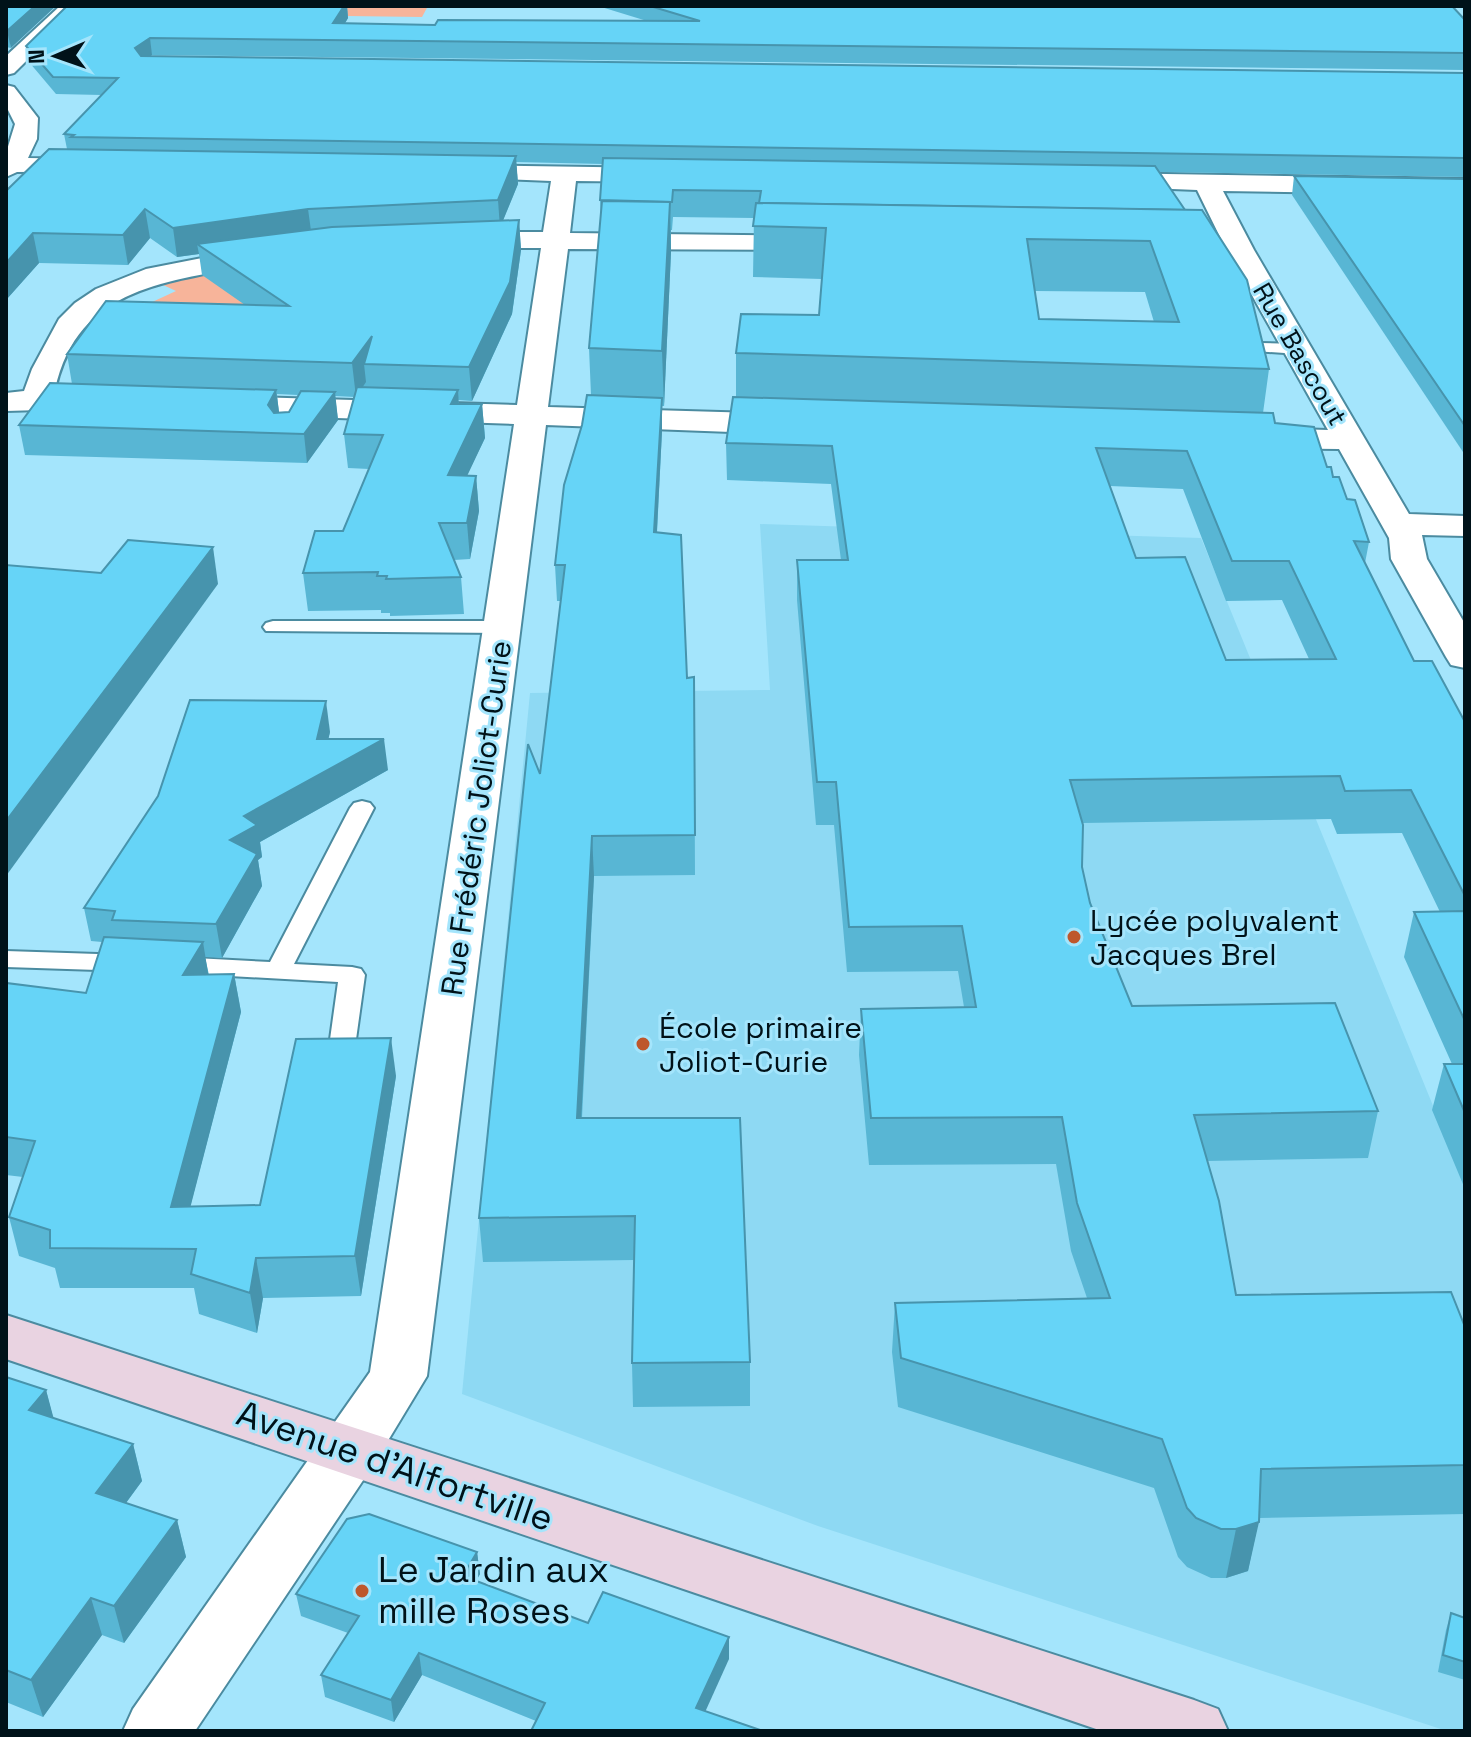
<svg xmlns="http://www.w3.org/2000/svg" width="1471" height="1737" font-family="'Space Grotesk',sans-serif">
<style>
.built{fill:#8ed9f3}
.green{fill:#f7b49a}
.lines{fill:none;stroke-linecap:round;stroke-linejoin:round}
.service-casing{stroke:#4b8ba0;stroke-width:4}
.minor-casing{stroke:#4b8ba0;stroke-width:4}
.secondary-casing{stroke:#4b8ba0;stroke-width:4}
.service{fill:#fff;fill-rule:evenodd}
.minor{fill:#fff;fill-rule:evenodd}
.secondary{fill:#e9d3e1;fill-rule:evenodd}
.wall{fill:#58b6d4;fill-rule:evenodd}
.shaded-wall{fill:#4794ad}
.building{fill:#66d4f7;stroke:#4794ad;stroke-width:2;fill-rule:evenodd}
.poi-dot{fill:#be572c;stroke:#a4e5fc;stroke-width:3}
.labels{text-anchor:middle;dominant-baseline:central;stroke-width:6;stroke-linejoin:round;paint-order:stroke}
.far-street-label{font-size:26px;fill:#001219;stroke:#a4e5fc}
.street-label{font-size:30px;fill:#001219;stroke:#a4e5fc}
.poi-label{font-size:30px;fill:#001219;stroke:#a4e5fc;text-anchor:start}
.near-street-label{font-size:36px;fill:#001219;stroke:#a4e5fc}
.near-poi-label{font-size:36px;fill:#001219;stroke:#a4e5fc;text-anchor:start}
</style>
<rect width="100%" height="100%" fill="#a4e5fc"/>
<polygon class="built" points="760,524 1201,538 1465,1184 1465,1731 1447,1731 818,1526 462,1394 530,693 770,690"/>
<g class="green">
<polygon points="206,6 428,6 422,17 199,14"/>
<polygon points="199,273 401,326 137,309 176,291 159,283"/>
</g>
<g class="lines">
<g class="service-casing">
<g id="service">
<polygon points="1260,343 1299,344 1307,349 1299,354 1254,351 1254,345"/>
<polygon points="273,621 503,621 513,627 503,633 266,631 263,627 266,623"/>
<polygon points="362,801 370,803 374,808 294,964 352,967 361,969 365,975 353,1061 350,1067 340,1070 330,1067 327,1061 338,982 176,973 167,971 163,965 167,959 176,957 270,962 350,808 354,803"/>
<polygon points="6,951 128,955 137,957 141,963 137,969 128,971 6,967"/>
</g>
</g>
<g class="minor-casing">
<g id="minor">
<polygon points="60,6 82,6 14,73 6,75 6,56"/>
<polygon points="6,85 14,87 38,118 37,139 28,158 93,159 102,161 105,166 102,171 17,172 6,177 6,153 15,124 6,106"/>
<polygon points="458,165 661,168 670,170 673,175 670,180 661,182 576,181 570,233 822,236 826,242 822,248 813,250 568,249 548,407 787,414 798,417 803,424 798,431 787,434 546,425 427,1376 372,1467 195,1731 123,1731 133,1709 370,1372 514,424 220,414 209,412 204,405 209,398 220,396 517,405 541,248 462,248 453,246 449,240 453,234 462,232 543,232 551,181 449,177 446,172 449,167"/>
<polygon points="1106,173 1465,179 1465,195 1223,191 1254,250 1409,514 1465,516 1465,536 1422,535 1427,559 1465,624 1465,668 1451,665 1446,657 1391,559 1389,538 1339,449 1260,448 1249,445 1244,438 1249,431 1260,428 1328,430 1231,258 1169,256 1159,254 1156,248 1159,242 1222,241 1197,190 1097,186 1093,181 1097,176"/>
<path d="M258,247L268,249L272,255L268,261C179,283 79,279 55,390L110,394L115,401L110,408L6,411V393L24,391L32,369L59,319L75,303L96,289L146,269Z"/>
</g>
</g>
<g class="secondary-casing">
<polygon id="secondary" points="6,1315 1194,1700 1218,1709 1228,1731 1102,1731 6,1359"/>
</g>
<use href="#service" class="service"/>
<use href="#minor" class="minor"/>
<use href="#secondary" class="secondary"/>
</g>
<g class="wall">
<polygon points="6,6 11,48 6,47"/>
<path d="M67,6H347L348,18L345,23L435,25L647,21L598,6H1452L1465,20V70L152,55L150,56L1465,73V177L1159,172L1269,369L1263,413L1327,467L1347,499L1369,542L1365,563L1414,661L1465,722V1189L1432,1110L1444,1064H1452L1404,957L1414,912H1440L1402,833L1337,834L1331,819L1083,823L1082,867L1090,903L1132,1006L1378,1111L1368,1158L1207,1161L1236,1295L1465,1327V1514L1259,1518L1248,1571L1226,1578H1211L1187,1567L1178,1557L1154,1488L898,1407L892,1352L895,1303L1087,1298L1071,1251L1056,1164L869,1165L859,1055L861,1009L964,1007L958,971L847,972L834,825H816L797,600V560H841L831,484L727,480L726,443L736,397V353L819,315L822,279L753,277L754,218L673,217L672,230H671V252L664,406H662V431L657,533L687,678L694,677L695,875L594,876L582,1118L750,1362V1406L633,1407L632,1363L634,1260L483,1262L479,1218L540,774L561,601H557L555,565L591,395L589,348L601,220L600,200L603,164L516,162L518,184L503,220H519L521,250L512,314L472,401L458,400L459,404H482L485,438L467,475L476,476L479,511L470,559L454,560L461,577L464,614L390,616V613H381V610L308,611L303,573L343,531L369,469L348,468L344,434L355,397L335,396L338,420L307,463L25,455L19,425L72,384L67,354L245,305L202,275L199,254L177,257L150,238L128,265L39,263L6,300V191L67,149L64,134L102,95L56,94L29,62L26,46ZM1035,291L1145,292L1154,322L1039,319ZM277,394L298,395L289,412L279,413ZM1110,486L1183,489L1226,601L1282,600L1309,659L1226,660L1136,558Z"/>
<polygon points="1294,176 1465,179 1465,455 1292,195"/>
<polygon points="330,732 328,739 388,770 260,842 262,857 258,860 262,886 222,958 205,957 209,975 234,974 241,1012 190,1207 260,1205 396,1076 361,1296 263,1298 257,1333 199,1314 194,1288 60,1288 55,1268 19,1256 9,1217 23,1177 6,1175 6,983 86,993 102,942 91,941 84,908"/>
<polygon points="6,1377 46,1390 53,1418 133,1444 142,1481 126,1503 177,1520 186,1557 124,1643 102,1635 43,1717 6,1702"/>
<polygon points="477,1552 480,1574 476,1581 588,1623 729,1659 536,1721 422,1675 394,1722 325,1697 321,1675 348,1633 301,1616 296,1594"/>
<polygon points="1451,1613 1465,1618 1465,1680 1438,1672 1446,1630"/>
</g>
<g class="shaded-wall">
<polygon points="35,6 56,6 11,48 7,31"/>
<polygon points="344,6 347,6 348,18 335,40 333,23"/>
<polygon points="150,38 152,55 138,64 135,48"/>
<polygon points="516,156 518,184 500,228 498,200"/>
<polygon points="670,202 671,252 664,406 662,351"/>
<polygon points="145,209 150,238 128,265 123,235"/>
<polygon points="308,209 312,238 197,244 199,254 177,257 173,228"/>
<polygon points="519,220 521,250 512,314 472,401 469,367"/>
<polygon points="33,233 39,263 6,300 6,263"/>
<polygon points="372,336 364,364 366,382 356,397 352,363"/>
<polygon points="276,390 280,419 272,434 268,405"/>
<polygon points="458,390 460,424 451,404"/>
<polygon points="335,392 338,420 307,463 304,434"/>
<polygon points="662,398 662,431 655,568 654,532"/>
<polygon points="482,404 485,438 451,510 448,475"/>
<polygon points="476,476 479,511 470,559 467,523"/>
<polygon points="213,547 218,584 6,876 6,821"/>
<polygon points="326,701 330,732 321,771 317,739"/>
<polygon points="384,739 388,770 260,842 262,857 258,860 262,886 222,958 216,924 230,840 244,816"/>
<polygon points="592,836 594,876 579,1161 577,1118"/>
<polygon points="203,942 209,979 183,975"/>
<polygon points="234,974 241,1012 180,1247 171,1207"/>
<polygon points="391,1038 396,1076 361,1296 355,1256"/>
<polygon points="256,1258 263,1298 257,1333 250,1293"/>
<polygon points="46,1390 56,1427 29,1410"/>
<polygon points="133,1444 142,1481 106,1530 96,1493"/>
<polygon points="177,1520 186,1557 124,1643 114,1606"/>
<polygon points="1259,1522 1248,1571 1226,1578 1236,1529"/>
<polygon points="477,1552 480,1574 466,1598 463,1576"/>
<polygon points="91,1598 102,1635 43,1717 31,1680"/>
<polygon points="729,1637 729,1659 697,1730 696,1708"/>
<polygon points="419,1653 422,1675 394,1722 391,1700"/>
</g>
<g class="building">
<polygon points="6,6 35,6 7,31 6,31"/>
<polygon points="67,6 344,6 333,23 435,25 438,20 700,21 650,6 1452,6 1465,20 1465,53 150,38 135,48 141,56 1465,73 1465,158 71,137 74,135 64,134 118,78 53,77 26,46"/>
<polygon points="49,149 516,156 498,200 308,209 173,228 145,209 123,235 33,233 6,263 6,191"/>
<polygon points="603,158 1155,166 1185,210 759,203 761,191 673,190 672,202 600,200"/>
<polygon points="1294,176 1465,179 1465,426"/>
<polygon points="602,201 670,202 662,351 589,348"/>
<path d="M756,203L1202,210L1247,280L1269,369L736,353L741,314L819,315L826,228L753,226ZM1027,239L1150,241L1179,322L1039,319Z"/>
<polygon points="519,220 510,282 469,367 364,364 372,336 352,363 67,354 106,301 289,306 197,244 332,227"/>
<polygon points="50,383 276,390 268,405 274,413 289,412 301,391 335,392 304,434 19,425"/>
<polygon points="357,387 458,390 451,404 482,404 448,475 476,476 467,523 439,523 461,577 386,579 387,576 377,576 378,572 303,573 315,531 343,531 383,435 344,434"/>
<polygon points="587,395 662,398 654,532 681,535 687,678 694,677 695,835 592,836 577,1118 740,1118 750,1362 632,1363 635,1216 479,1218 528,744 540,774 565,565 555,565 564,485 582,425"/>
<path d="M733,397L1273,413L1275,423L1314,427L1327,467H1331L1333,477H1339L1347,499L1355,500L1369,542L1354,541L1414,661H1432L1465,722V896L1411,790L1345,791L1340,776L1070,780L1083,825L1082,867L1090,903L1132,1006L1335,1003L1378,1111L1194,1115L1219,1201L1236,1295L1451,1292L1465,1327V1465L1261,1469L1259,1522L1236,1529H1221L1196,1518L1187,1508L1162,1439L901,1358L895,1303L1110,1298L1077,1203L1062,1117L871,1118L861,1009L976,1007L962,926L849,927L836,782H817L797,560H848L832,446L726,443ZM1096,448L1187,451L1232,561H1289L1336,659L1226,660L1185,557L1136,558Z"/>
<polygon points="128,540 213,547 6,821 6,565 101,573"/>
<polygon points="190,700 326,701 317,739 384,739 244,816 257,825 230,840 257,854 216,924 112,920 115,911 84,908 158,796"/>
<polygon points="1465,911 1465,1021 1414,912"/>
<polygon points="104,937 203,942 183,975 234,974 171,1207 260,1205 296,1039 391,1038 355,1256 256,1258 250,1293 191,1274 196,1249 50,1248 50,1230 9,1217 35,1141 6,1137 6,983 86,993"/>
<polygon points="1444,1064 1465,1064 1465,1113"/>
<polygon points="6,1377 46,1390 29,1410 133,1444 96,1493 177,1520 114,1606 91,1598 31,1680 6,1670"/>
<polygon points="369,1514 477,1552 463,1576 588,1623 603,1592 729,1637 696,1708 763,1731 531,1731 545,1703 419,1653 391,1700 321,1675 359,1616 296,1594 347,1519"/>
<polygon points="1451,1613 1465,1618 1465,1662 1443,1655"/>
</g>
<g class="poi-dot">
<circle cx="1074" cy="937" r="8"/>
<circle cx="643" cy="1044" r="8"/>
<circle cx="362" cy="1591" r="8"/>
</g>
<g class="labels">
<g class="far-street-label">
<text transform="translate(1300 354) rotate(60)">Rue Bascout</text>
</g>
<g class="street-label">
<text transform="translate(476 818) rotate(-82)">Rue Frédéric Joliot-Curie</text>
</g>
<g class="poi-label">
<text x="1090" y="920">Lycée polyvalent<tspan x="1090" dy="34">Jacques Brel</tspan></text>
<text x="659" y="1027">École primaire<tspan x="659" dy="34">Joliot-Curie</tspan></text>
</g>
<g class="near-street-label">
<text transform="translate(395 1466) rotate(19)">Avenue d'Alfortville</text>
</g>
<g class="near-poi-label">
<text x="378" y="1570">Le Jardin aux<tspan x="378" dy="41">mille Roses</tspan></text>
</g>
</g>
<rect width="1471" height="1737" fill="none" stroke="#001219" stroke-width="16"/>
<g transform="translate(56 56) rotate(268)" stroke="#a4e5fc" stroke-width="6" paint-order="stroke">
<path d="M0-6L14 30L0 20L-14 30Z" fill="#001219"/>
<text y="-12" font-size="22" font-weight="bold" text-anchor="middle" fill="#001219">N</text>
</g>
</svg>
